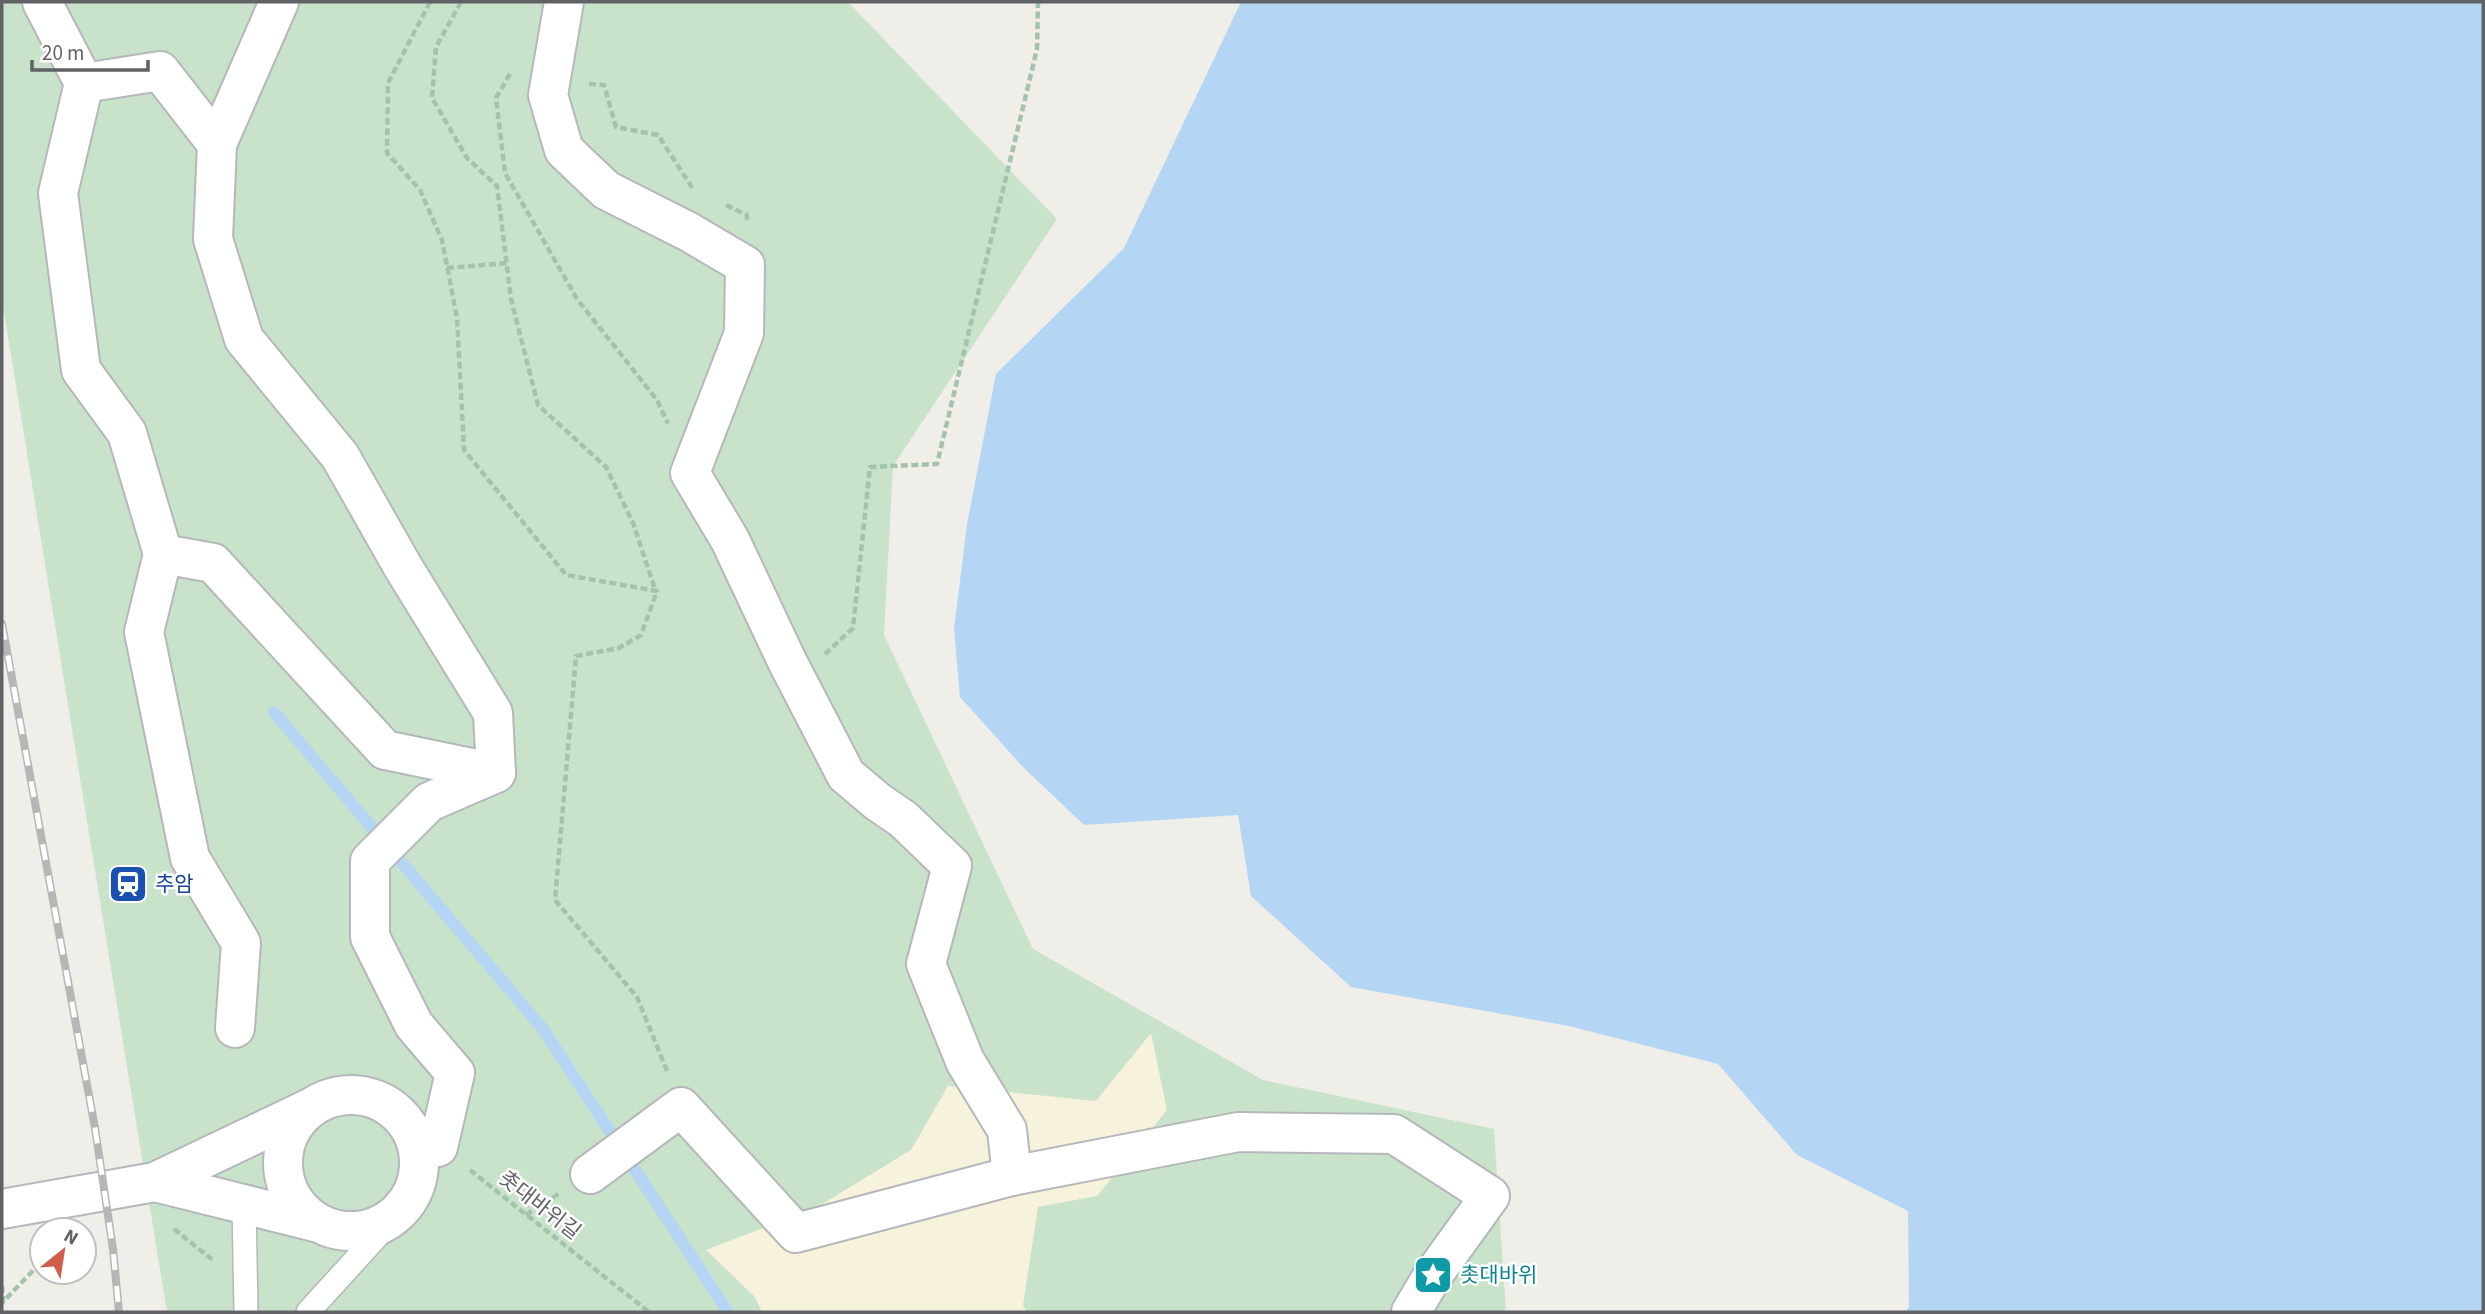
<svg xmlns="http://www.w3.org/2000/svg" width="2485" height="1314" font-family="'Source Sans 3','Noto Sans KR',sans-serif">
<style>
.green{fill:#c9e3ca}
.sand{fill:#f7f2dc}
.water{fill:#b4d5f4}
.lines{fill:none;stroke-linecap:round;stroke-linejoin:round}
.stream{stroke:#b4d5f4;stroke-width:12}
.lane-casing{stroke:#b5b7bb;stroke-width:26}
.street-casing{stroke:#b5b7bb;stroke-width:42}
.path{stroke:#a3c3ad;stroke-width:4.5;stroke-dasharray:7 3.5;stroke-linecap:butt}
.lane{stroke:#fff;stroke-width:23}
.street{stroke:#fff;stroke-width:38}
.rail-casing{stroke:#b6b6b7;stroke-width:8}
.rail{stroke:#fff;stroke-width:5;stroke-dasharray:16;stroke-linecap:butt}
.labels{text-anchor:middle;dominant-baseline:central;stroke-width:5;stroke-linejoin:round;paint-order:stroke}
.transit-label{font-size:21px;fill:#164399;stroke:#fff;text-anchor:start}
.street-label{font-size:21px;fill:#606266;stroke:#fff}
.culture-label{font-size:21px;fill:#0d838f;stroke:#fff;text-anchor:start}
</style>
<rect width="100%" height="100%" fill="#efeee9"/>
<polygon class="green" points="2,2 848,2 1057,219 893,466 884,635 1033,949 1263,1080 1494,1129 1506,1312 167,1312 2,300"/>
<polygon class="sand" points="1151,1033 1167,1110 1097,1196 1038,1207 1023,1305 1027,1312 762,1312 755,1297 706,1250 819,1206 911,1150 948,1086 1096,1101"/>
<polygon class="water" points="1241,2 2483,2 2483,1312 1905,1312 1909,1307 1908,1211 1797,1155 1718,1064 1569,1026 1351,987 1251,896 1238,815 1084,825 1023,767 960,697 954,629 967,524 996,374 1124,248"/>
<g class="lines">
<polyline class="stream" points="274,712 543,1029 728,1312"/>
<g class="lane-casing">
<g id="lane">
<polyline points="244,1204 246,1312"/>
<polyline points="308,1312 400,1211"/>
</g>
</g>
<g class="street-casing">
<g id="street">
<polyline points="42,2 84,83"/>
<polyline points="279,2 217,144 213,239 244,339 340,456 403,567 493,713 496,773 429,802 370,861 370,937 414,1025 455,1073 438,1147"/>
<polyline points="564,2 548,95 564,150 606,190 689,232 745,265 744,333 690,473 730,540 787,661 846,775 878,802 903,819 952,866 926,964 965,1061 1007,1130 1012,1176"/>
<polyline points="217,144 160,71 84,83 58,193 81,370 127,433 163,554 144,632 190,858 241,943 235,1028"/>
<polyline points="163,554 213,563 385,750 496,773"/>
<circle cx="351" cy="1163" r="68"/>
<polyline points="590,1174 681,1107 796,1233 1012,1176 1238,1132 1394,1134 1490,1196 1433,1275 1411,1312"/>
<polyline points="155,1182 315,1222"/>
<polyline points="2,1209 155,1182 308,1109"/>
</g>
</g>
<g class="path">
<polyline points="430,2 388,83 387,153 420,190 442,240 457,318 464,450 566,575 657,591 641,635 619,648 576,656 555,900 637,997 667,1071"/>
<polyline points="461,2 436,47 432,98 467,158 497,186 511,299 538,405 606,467 633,523 656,592"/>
<polyline points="510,74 496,98 505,173 577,299 657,400 668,424"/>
<polyline points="589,84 604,85 616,127 658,135 693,189"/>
<polyline points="726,205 747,215 747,222"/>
<polyline points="447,268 507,263"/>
<polyline points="825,654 853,628 870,467 937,464 1037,49 1038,2"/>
<polyline points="470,1170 649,1312"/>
<polyline points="526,1215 560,1193"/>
<polyline points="174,1229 214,1261"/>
<polyline points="2,1286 3,1302 42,1261"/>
</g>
<use href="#lane" class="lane"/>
<use href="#street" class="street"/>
<g class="rail-casing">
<polyline id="rail" points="2,624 95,1128 113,1249 119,1312"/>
</g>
<use href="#rail" class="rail"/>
</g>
<defs>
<g id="station-square" transform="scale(2.0125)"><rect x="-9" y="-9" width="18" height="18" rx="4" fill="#1a4fb4" stroke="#fff"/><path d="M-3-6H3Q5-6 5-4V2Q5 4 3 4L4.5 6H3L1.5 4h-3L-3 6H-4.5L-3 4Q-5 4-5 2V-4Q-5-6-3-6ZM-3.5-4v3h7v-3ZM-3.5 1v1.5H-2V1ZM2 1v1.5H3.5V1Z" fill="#fff"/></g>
<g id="sight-square" transform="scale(2.0125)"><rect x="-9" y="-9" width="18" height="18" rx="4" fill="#0f9aa8" stroke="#fff"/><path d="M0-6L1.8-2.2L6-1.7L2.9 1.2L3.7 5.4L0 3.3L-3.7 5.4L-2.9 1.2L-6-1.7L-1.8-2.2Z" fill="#fff"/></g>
</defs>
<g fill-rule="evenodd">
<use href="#station-square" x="128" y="884"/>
<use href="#sight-square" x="1433" y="1275"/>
</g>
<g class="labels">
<g class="transit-label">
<text x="155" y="884">추암</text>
</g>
<g class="street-label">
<text transform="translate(540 1205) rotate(38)">촛대바위길</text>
</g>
<g class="culture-label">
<text x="1460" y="1275">촛대바위</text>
</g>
</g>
<rect width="2485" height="1314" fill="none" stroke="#606266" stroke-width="7"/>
<g transform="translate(63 1251) rotate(30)"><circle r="33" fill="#ffffff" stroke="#bfc0c2" stroke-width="2"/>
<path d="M0-5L12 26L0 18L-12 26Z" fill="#d35d4b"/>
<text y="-10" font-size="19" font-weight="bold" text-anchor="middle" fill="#606266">N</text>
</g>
<path d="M32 60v10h116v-10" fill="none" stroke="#606266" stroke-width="3.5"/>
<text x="42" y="60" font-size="21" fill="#606266" stroke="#ffffff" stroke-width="5" paint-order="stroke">20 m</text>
</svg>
